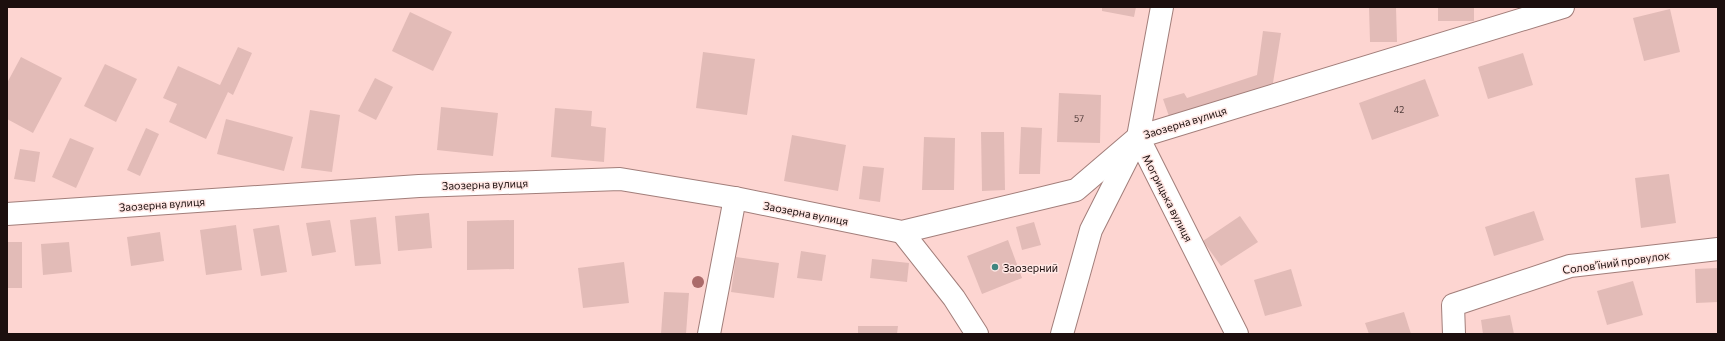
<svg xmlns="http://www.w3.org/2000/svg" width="1725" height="341" font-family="Commissioner,sans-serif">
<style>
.building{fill:#e2bbb7}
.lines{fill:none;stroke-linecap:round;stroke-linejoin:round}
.minor-casing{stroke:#a27e7a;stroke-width:24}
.minor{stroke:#fff;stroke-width:22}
.tree{fill:#ab6b6a}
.poi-dot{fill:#408680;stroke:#ffe7e4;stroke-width:1.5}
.labels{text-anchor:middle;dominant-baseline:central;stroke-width:3;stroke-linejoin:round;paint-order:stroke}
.number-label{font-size:9px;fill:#4e3a38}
.street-label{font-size:11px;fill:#1c0f0e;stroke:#ffe7e4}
.poi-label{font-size:11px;fill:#1c0f0e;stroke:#ffe7e4;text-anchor:start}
</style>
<rect width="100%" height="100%" fill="#fdd5d1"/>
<g class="building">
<polygon points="1102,7 1136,7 1134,17 1102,11"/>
<polygon points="1369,7 1396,7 1397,42 1370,42"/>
<rect x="1438" y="7" width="36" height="14"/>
<polygon points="1670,9 1680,52 1644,61 1633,18"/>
<polygon points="410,12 452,32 433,71 392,51"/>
<polygon points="1263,31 1281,33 1272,89 1171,122 1163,99 1184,93 1187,98 1257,75"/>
<polygon points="238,47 252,53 233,95 228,92 206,139 169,122 177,104 163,98 178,66 220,85"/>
<polygon points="703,52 755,59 747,115 696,108"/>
<polygon points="1523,53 1533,85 1488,99 1478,67"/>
<polygon points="21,57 62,78 33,133 7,119 7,83"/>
<polygon points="105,64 137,79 116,122 84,106"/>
<polygon points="375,78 393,87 376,120 358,111"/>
<polygon points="1425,79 1439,116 1372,140 1359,103"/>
<polygon points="1059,93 1101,95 1100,143 1057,142"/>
<polygon points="441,107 498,113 493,156 437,150"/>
<polygon points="555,108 592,111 591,126 606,128 604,162 551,157"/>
<polygon points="310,110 340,115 332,172 301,168"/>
<polygon points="226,119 293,137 284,171 217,154"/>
<polygon points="1021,127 1042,128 1040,174 1019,174"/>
<polygon points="146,128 159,134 140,176 127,170"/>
<polygon points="981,132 1004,132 1005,190 982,191"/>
<polygon points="792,135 846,145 838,191 784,181"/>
<polygon points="924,137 955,138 954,190 922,190"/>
<polygon points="70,138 94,148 76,188 52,177"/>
<polygon points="20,149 40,152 35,182 14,179"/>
<polygon points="863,166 884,168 880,202 859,199"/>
<polygon points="1669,174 1676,223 1641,228 1635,178"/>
<polygon points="1534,211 1544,240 1494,256 1485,227"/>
<polygon points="429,213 432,248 398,251 395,216"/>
<polygon points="1240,216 1258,242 1221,266 1203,241"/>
<polygon points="376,217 381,264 355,266 350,220"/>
<polygon points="330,220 336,252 312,256 306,223"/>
<polygon points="514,220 514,269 467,270 467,221"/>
<polygon points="1034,222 1041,245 1022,250 1016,227"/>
<polygon points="236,225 242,270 206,275 200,230"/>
<polygon points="279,225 287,272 261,276 253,229"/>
<polygon points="160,232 164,261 131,266 127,237"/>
<polygon points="1008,240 1022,278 982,294 967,256"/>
<rect x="7" y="242" width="15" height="46"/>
<polygon points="69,242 72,272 43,275 41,244"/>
<polygon points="801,251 826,255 822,281 797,278"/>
<polygon points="736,257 779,263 774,298 731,292"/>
<polygon points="872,259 909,263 907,282 870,278"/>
<polygon points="624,262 629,303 583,308 578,268"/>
<polygon points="1718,268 1718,302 1696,303 1695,269"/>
<polygon points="1291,269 1302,306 1265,316 1254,280"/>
<polygon points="1633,281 1643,315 1607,325 1597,291"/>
<polygon points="664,292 689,293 686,334 661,334"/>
<polygon points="1404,312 1411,334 1369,334 1365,323"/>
<polygon points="1510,315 1514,334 1483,334 1481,320"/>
<polygon points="858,326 898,326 897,334 858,334"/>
</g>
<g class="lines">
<g class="minor-casing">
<g id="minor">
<polyline points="1162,7 1138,137 1237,334"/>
<polyline points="7,214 419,186 620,179 735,198 902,232 1076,190 1138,137 1563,7"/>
<polyline points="902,232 954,298 977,334"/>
<polyline points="709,334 735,198"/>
<polyline points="1062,334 1091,230 1133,147"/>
<polyline points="1454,334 1453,305 1570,266 1718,249"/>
</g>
</g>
<use href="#minor" class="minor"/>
</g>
<circle class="tree" cx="698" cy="282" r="6"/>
<circle class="poi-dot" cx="995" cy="267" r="4"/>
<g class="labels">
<g class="number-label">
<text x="1399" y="109">42</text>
<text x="1079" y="118">57</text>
</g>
<g class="street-label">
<text transform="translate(1185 122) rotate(-17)">Заозерна вулиця</text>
<text transform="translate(485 184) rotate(-2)">Заозерна вулиця</text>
<text transform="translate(1168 198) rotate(63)">Могрицька вулиця</text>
<text transform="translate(162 204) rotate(-4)">Заозерна вулиця</text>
<text transform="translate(806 213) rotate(11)">Заозерна вулиця</text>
<text transform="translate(1616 262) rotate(-8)">Соловʼїний провулок</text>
</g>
<g class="poi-label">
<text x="1003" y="267">Заозерний</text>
</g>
</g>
<rect width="1725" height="341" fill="none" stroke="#1c0f0e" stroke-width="16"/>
</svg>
